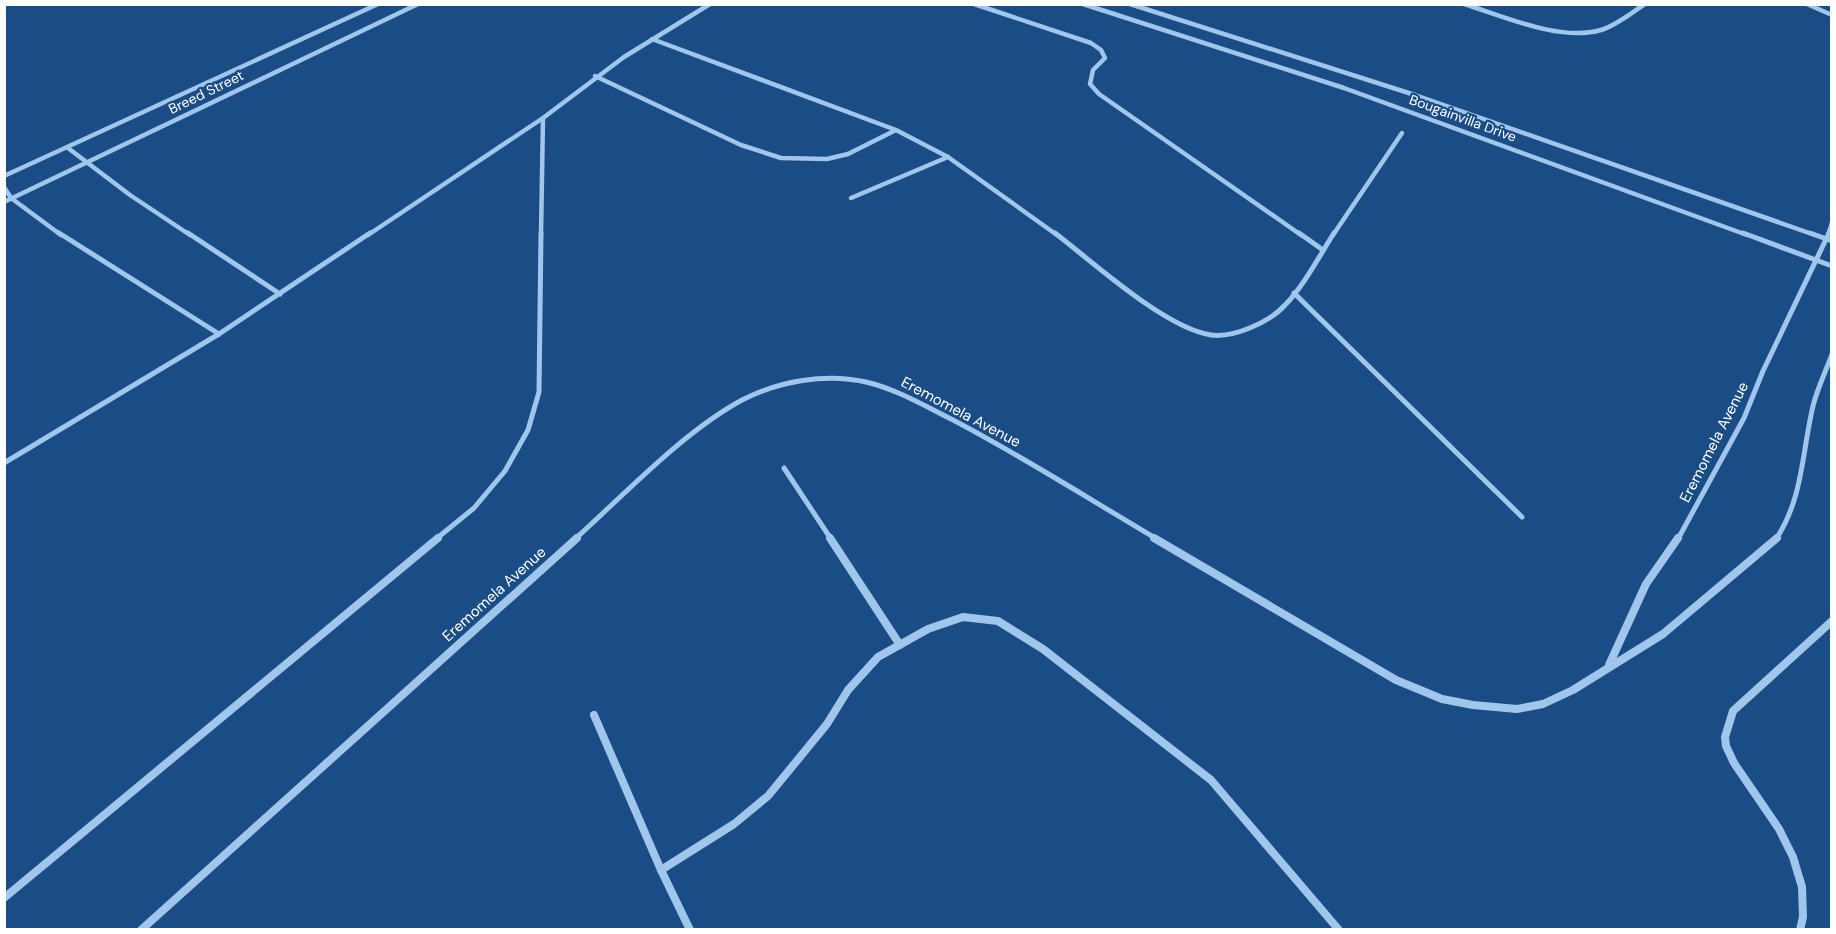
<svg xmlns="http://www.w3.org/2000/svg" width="1836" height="934" font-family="'DM Sans',sans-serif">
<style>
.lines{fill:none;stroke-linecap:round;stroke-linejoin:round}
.street-far2{stroke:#a0c6ec;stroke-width:4.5}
.street-far1{stroke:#a0c6ec;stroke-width:5}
.street{stroke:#a0c6ec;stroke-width:8}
.labels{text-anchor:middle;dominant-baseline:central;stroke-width:4.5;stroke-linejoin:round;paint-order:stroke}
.far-street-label{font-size:14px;fill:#fff;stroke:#1a4d86}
.street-label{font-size:15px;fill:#fff;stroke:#1a4d86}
</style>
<rect width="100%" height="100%" fill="#1a4d86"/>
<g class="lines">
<g class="street-far2">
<polyline points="974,4 1091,43 1101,50 1105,58 1093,70 1090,84 1099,94 1301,235"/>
<polyline points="1083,4 1344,88 1747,235"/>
<polyline points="1130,4 1415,95 1815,235"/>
<path d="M1464,4C1503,16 1560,42 1601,30C1617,25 1631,13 1645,4"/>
<polyline points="1807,4 1832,15"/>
<polyline points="652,39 896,130 948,157 1057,235"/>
<polyline points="595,76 741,145 781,158 827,159 848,154 896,130"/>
<polyline points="68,148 130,195 190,235"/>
<polyline points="4,176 378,4"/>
<polyline points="4,187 11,198 61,235"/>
<polyline points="851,198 948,157"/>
<polyline points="4,202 418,4"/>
<polyline points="368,235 543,118"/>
<polyline points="541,235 543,118 624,57 710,4"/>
<polyline points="1333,235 1402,133"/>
<polyline points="1828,235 1832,223"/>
</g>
<g class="street-far1">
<polyline points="59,233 219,334"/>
<polyline points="188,233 280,294"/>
<path d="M1055,233C1094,263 1165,328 1211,335C1234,338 1270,322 1285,305C1303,287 1320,255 1334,233"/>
<polyline points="1299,233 1323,250"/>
<polyline points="1743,233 1832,266"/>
<polyline points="1810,233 1832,241"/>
<polyline points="1294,293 1522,517"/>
<polyline points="4,463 219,334 370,233"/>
<polyline points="784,468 831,539"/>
<polyline points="436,539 474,508 505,471 528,430 539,392 541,233"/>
<path d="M575,539C625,494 683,432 742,400C779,381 825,373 866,382C896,389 925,406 953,420C1022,456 1089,499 1157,539"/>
<polyline points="1678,539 1744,418 1763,371 1829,233"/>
<path d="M1776,539C1803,499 1802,452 1813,406C1817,389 1826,371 1832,354"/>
</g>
<g class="street">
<polyline points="830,538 900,645"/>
<polyline points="1154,538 1396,680 1442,699 1473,705 1517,709 1543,704 1573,690 1663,634 1777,538"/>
<polyline points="1609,665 1646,584 1678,538"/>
<polyline points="594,715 661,870 690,930"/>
<polyline points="661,870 734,824 768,796 827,724 848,690 878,657 928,629 963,617 998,621 1043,649 1211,780 1339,930"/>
<polyline points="4,898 438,538"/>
<polyline points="141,930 577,538"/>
<polyline points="1800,930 1803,917 1802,887 1793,857 1779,829 1734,763 1726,746 1725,737 1733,711 1832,621"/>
</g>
</g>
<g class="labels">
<g class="far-street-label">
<text transform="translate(206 92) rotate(-26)">Breed Street</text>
<text transform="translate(1463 118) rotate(20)">Bougainvilla Drive</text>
</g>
<g class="street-label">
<text transform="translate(961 412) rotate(28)">Eremomela Avenue</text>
<text transform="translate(1714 442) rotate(-63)">Eremomela Avenue</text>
<text transform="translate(494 594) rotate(-42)">Eremomela Avenue</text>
</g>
</g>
<rect width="1836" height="934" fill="none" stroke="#ffffff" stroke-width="12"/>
</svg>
